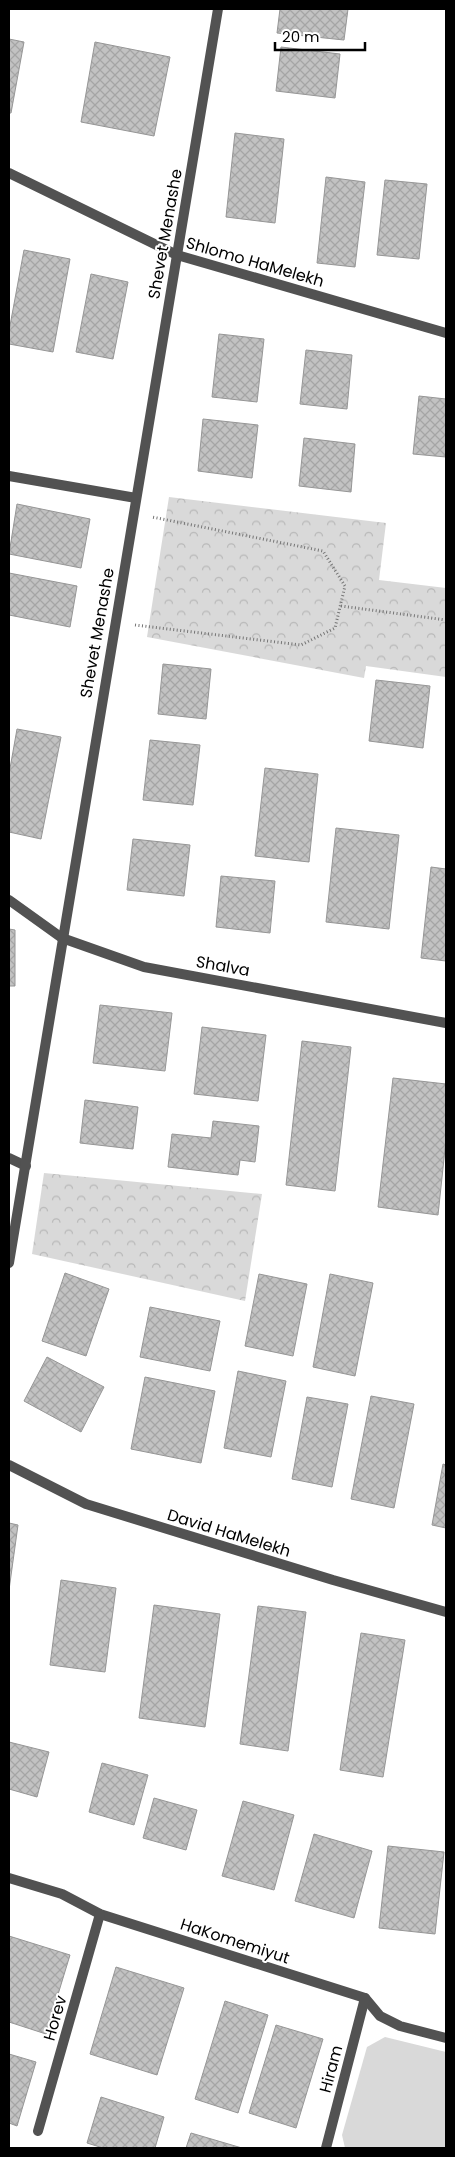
<svg xmlns="http://www.w3.org/2000/svg" width="455" height="2157" font-family="Poppins,sans-serif">
<style>
.grass{fill:#d9d9d9}
.forest{fill:url(#forest-crowns)}
.building{fill:url(#building-cross-hatch);stroke:#969696}
.lines{fill:none;stroke-linecap:round;stroke-linejoin:round}
.path{stroke:#747474;stroke-width:3;stroke-dasharray:1 2.5;stroke-linecap:butt}
.lane{stroke:#525252;stroke-width:10}
.street{stroke:#525252;stroke-width:10}
.labels{text-anchor:middle;dominant-baseline:central;stroke-width:4;stroke-linejoin:round;paint-order:stroke}
.street-label{font-size:16px;fill:#000;stroke:#fff}
</style>
<defs>
<pattern id="forest-crowns" width="20" height="18" patternUnits="userSpaceOnUse" patternTransform="scale(1.25)"><rect width="20" height="18" fill="#d9d9d9"/><path d="M2 6a3 3 0 1 1 6 0M12 15a3 3 0 1 1 6 0" fill="none" stroke="#b8b8b8"/></pattern>
<pattern id="building-cross-hatch" width="8" height="8" patternUnits="userSpaceOnUse" patternTransform="scale(1.25)"><rect width="8" height="8" fill="#c2c2c2"/><path d="M0 0l8 8M0 8l8-8" fill="none" stroke="#a5a5a5"/></pattern>
</defs>
<rect width="100%" height="100%" fill="#fff"/>
<polygon class="grass" points="385,2037 446,2052 446,2148 345,2148 342,2135 367,2047"/>
<g class="forest">
<polygon points="169,497 386,523 379,580 446,588 446,677 366,666 364,678 147,637"/>
<polygon points="44,1173 262,1194 245,1301 32,1254"/>
</g>
<g class="building">
<polygon points="280,9 348,9 344,40 277,33"/>
<polygon points="9,39 24,42 11,113 9,113"/>
<polygon points="95,42 170,57 154,136 81,122"/>
<polygon points="281,47 340,54 335,98 276,91"/>
<polygon points="235,133 284,139 275,223 226,217"/>
<polygon points="326,177 365,182 355,267 317,263"/>
<polygon points="385,180 427,184 419,259 377,255"/>
<polygon points="24,250 70,259 53,352 9,344 9,331"/>
<polygon points="91,274 128,282 113,359 76,352"/>
<polygon points="219,334 264,339 257,402 212,397"/>
<polygon points="306,350 352,355 347,409 300,404"/>
<polygon points="419,396 446,399 446,457 413,454"/>
<polygon points="203,419 258,425 252,478 198,471"/>
<polygon points="304,438 355,444 351,492 299,486"/>
<polygon points="17,504 90,519 81,568 9,554"/>
<polygon points="9,573 77,586 70,627 9,615"/>
<polygon points="163,664 211,669 206,719 158,714"/>
<polygon points="376,680 430,686 423,748 369,741"/>
<polygon points="17,729 61,737 41,839 9,832 9,774"/>
<polygon points="150,740 200,745 193,805 143,800"/>
<polygon points="265,768 318,774 309,862 255,856"/>
<polygon points="336,828 399,835 389,929 326,922"/>
<polygon points="133,839 190,845 184,896 127,890"/>
<polygon points="431,867 446,869 446,961 421,958"/>
<polygon points="221,876 275,881 270,933 216,927"/>
<polygon points="9,929 15,930 15,986 9,986"/>
<polygon points="100,1005 172,1013 165,1071 93,1063"/>
<polygon points="202,1027 266,1035 258,1101 194,1094"/>
<polygon points="302,1041 351,1047 335,1191 286,1185"/>
<polygon points="393,1078 446,1084 446,1140 438,1215 378,1207"/>
<polygon points="85,1100 138,1107 133,1149 80,1143"/>
<polygon points="213,1121 259,1126 255,1162 240,1160 238,1175 168,1167 172,1134 211,1138"/>
<polygon points="65,1273 109,1289 86,1356 42,1341"/>
<polygon points="259,1274 307,1284 293,1356 245,1346"/>
<polygon points="330,1274 373,1283 355,1376 313,1367"/>
<polygon points="150,1307 220,1321 210,1371 140,1357"/>
<polygon points="47,1357 104,1387 81,1432 24,1401"/>
<polygon points="238,1371 286,1381 271,1457 224,1448"/>
<polygon points="145,1377 215,1391 201,1463 131,1449"/>
<polygon points="371,1396 414,1404 394,1508 351,1499"/>
<polygon points="307,1397 348,1404 332,1487 292,1479"/>
<polygon points="443,1464 446,1465 446,1528 432,1525"/>
<polygon points="9,1523 18,1525 9,1590"/>
<polygon points="61,1580 116,1588 105,1672 50,1665"/>
<polygon points="154,1605 220,1614 205,1727 139,1718"/>
<polygon points="258,1606 306,1612 288,1751 240,1744"/>
<polygon points="361,1633 405,1640 383,1777 340,1770"/>
<polygon points="9,1742 49,1752 37,1797 9,1789"/>
<polygon points="102,1763 148,1775 134,1825 89,1812"/>
<polygon points="154,1798 197,1810 186,1850 143,1838"/>
<polygon points="243,1801 294,1815 274,1890 222,1876"/>
<polygon points="314,1834 372,1851 354,1918 295,1901"/>
<polygon points="388,1846 444,1852 435,1934 379,1928"/>
<polygon points="9,1936 70,1955 46,2034 9,2022"/>
<polygon points="116,1967 184,1988 157,2075 90,2054"/>
<polygon points="225,2001 268,2015 238,2113 195,2099"/>
<polygon points="276,2025 323,2039 296,2128 249,2113"/>
<polygon points="9,2054 36,2062 17,2126 9,2123"/>
<polygon points="101,2097 164,2117 155,2148 103,2148 87,2143"/>
<polygon points="191,2133 242,2148 186,2148"/>
</g>
<g class="lines">
<g class="path">
<polyline points="341,606 446,620"/>
<polyline points="135,625 301,645 335,628 345,586 323,551 152,517"/>
</g>
<g class="lane">
<polyline points="9,476 136,498"/>
<polyline points="9,1158 26,1166"/>
</g>
<g class="street">
<polyline points="9,173 177,255 446,333"/>
<polyline points="9,900 62,938 144,967 446,1023"/>
<polyline points="9,1263 218,9"/>
<polyline points="9,1465 86,1504 333,1580 446,1612"/>
<polyline points="9,1878 62,1894 100,1914 365,1998 380,2016 400,2026 446,2038"/>
<polyline points="38,2131 100,1914"/>
<polyline points="326,2148 365,1998"/>
</g>
</g>
<g class="labels">
<g class="street-label">
<text transform="translate(165 234) rotate(-80)">Shevet Menashe</text>
<text transform="translate(255 262) rotate(16)">Shlomo HaMelekh</text>
<text transform="translate(97 633) rotate(-80)">Shevet Menashe</text>
<text transform="translate(223 966) rotate(10)">Shalva</text>
<text transform="translate(229 1533) rotate(17)">David HaMelekh</text>
<text transform="translate(235 1941) rotate(18)">HaKomemiyut</text>
<text transform="translate(55 2018) rotate(-74)">Horev</text>
<text transform="translate(331 2069) rotate(-75)">Hiram</text>
</g>
</g>
<rect width="455" height="2157" fill="none" stroke="#000000" stroke-width="20"/>
<path d="M275 42v8h90v-8" fill="none" stroke="#000000" stroke-width="2.5"/>
<text x="282" y="42" font-size="15" fill="#000000" stroke="#ffffff" stroke-width="4" paint-order="stroke">20 m</text>
</svg>
